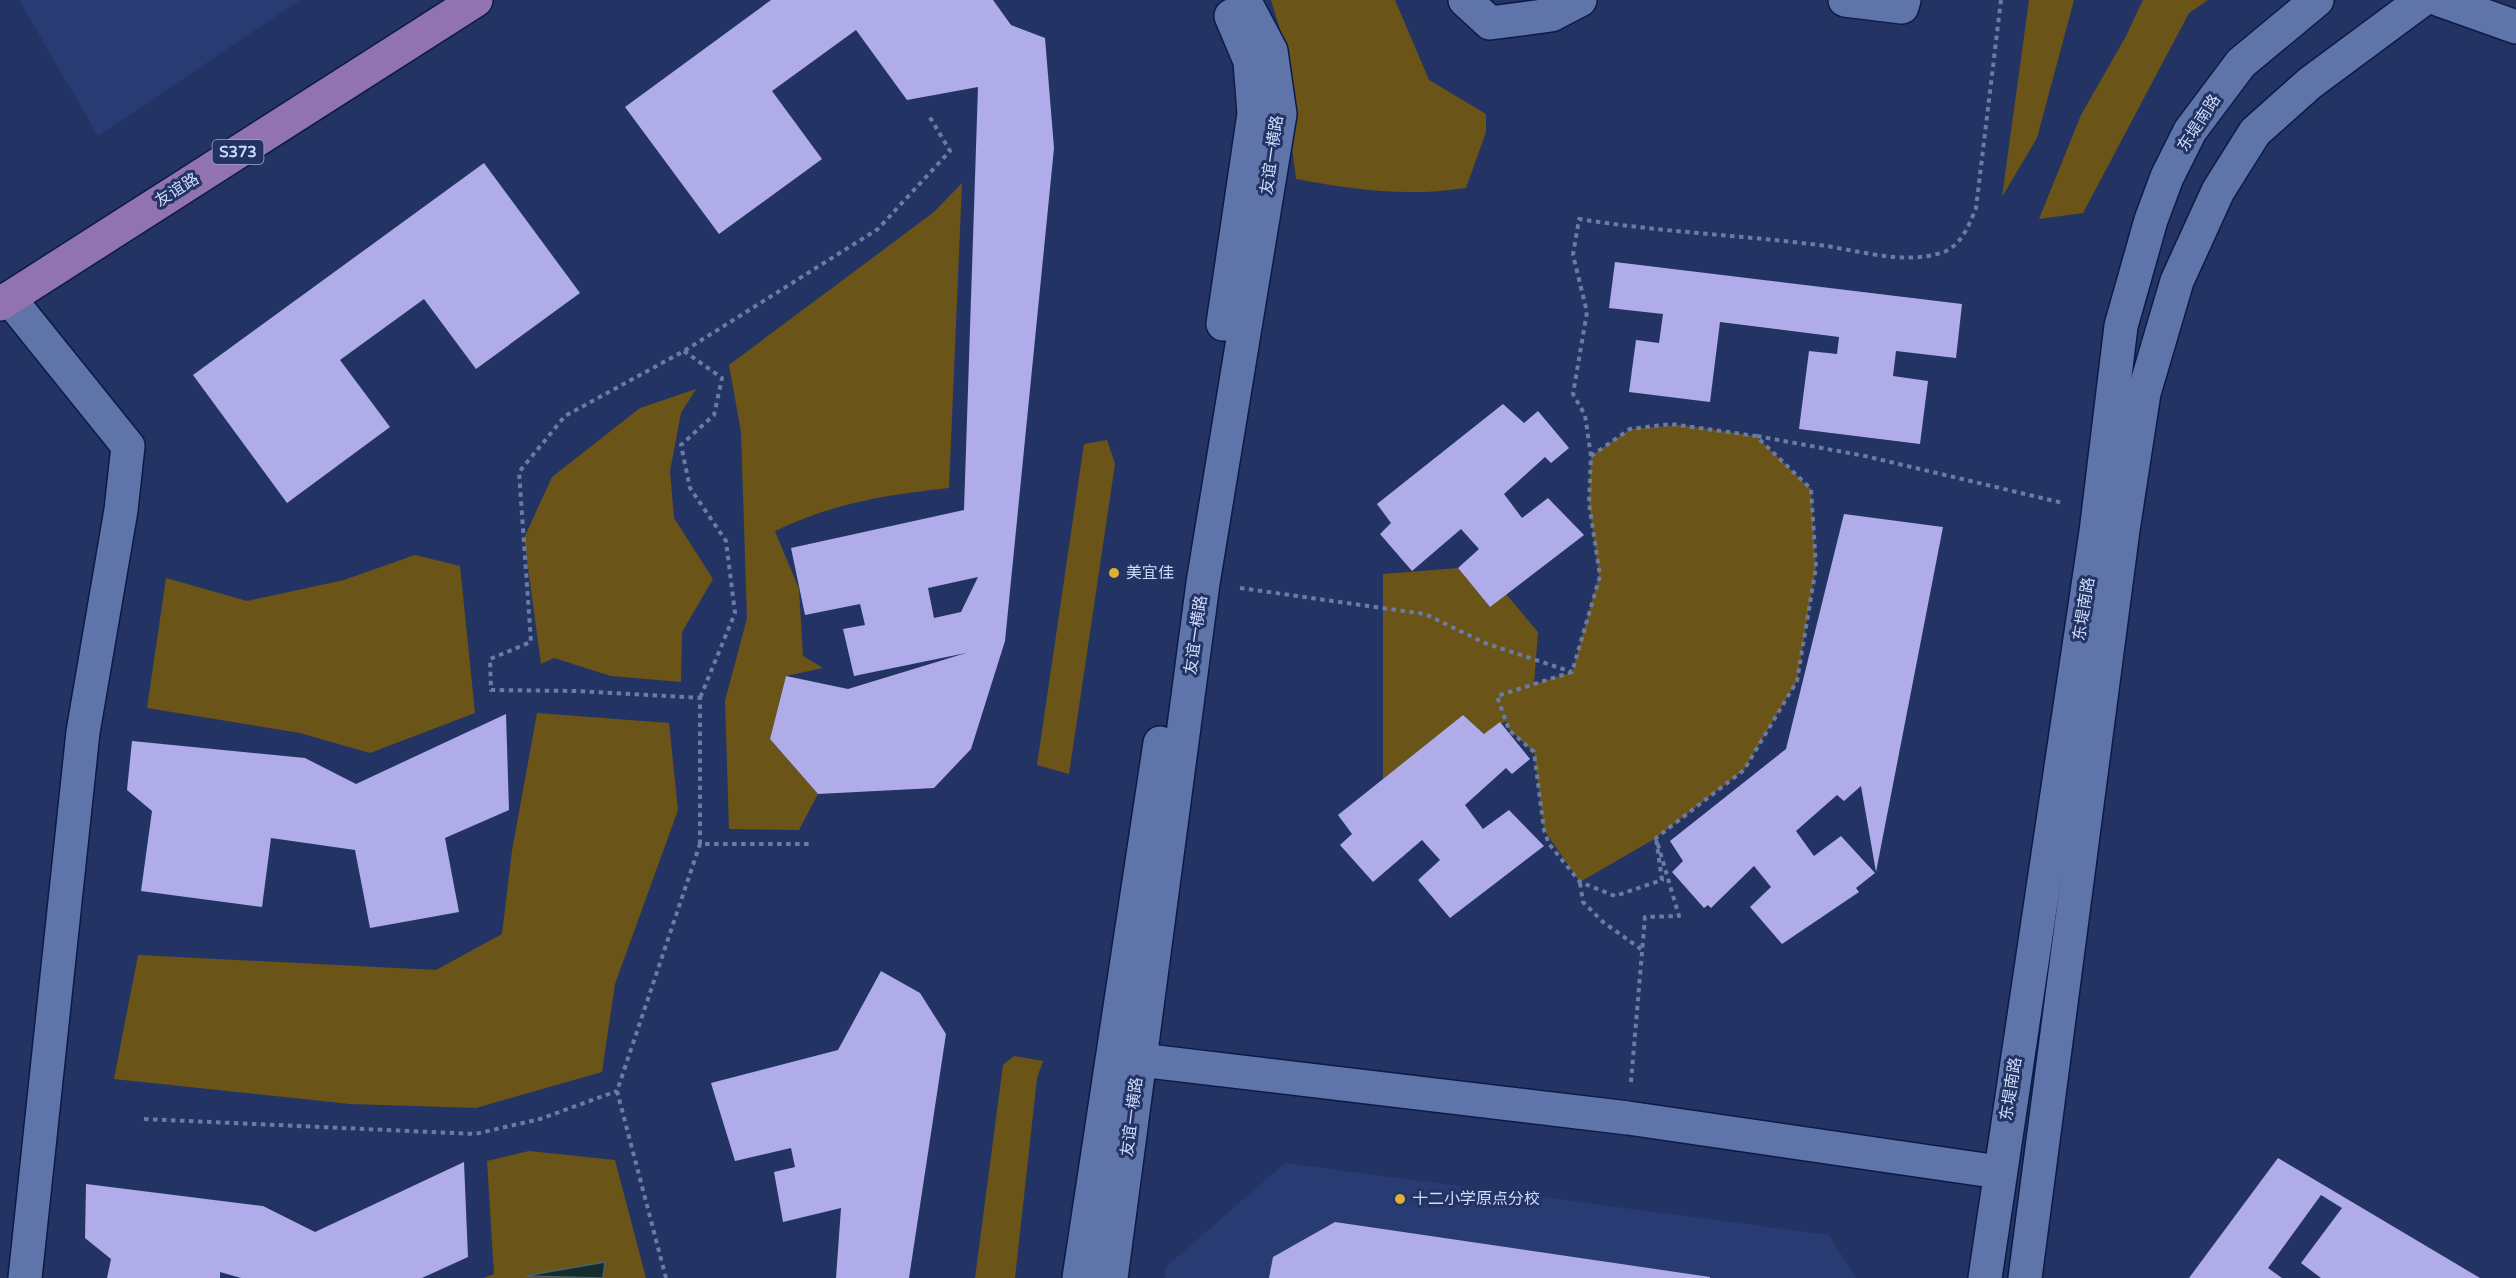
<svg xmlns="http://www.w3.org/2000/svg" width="2516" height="1278" font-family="'Varela Round','Noto Sans SC',sans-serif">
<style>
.built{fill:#283c73}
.green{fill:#6b5418}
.water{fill:#152c2f;stroke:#4c606c;stroke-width:1.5}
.building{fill:#aface9;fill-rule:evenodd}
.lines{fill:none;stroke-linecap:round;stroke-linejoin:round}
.minor-casing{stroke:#0c1a47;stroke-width:36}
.major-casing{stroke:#0c1a47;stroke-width:36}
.path{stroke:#6c7ba4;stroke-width:4;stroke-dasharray:4.5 4.5;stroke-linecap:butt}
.minor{stroke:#5f75aa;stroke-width:33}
.major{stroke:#9173af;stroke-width:33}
.poi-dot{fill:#dfb034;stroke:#233464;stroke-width:2}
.labels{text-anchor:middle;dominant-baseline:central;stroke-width:6;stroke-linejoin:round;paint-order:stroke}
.shield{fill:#233464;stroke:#9ba9cd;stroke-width:1.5}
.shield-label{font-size:15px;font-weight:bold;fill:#cedbfa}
.street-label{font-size:16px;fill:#cedbfa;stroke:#233464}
.poi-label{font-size:16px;fill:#cedbfa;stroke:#233464;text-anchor:start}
</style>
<rect width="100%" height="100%" fill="#233464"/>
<g class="built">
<polygon points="19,0 300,0 98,136"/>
<polygon points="1285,1163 1829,1235 1856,1278 1165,1278 1166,1267"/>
</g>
<g class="green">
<path d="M1271,0H1395L1429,80L1486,114V132L1466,188C1405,197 1356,190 1296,179L1284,86L1282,36Z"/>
<polygon points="2029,0 2074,0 2037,138 2002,197"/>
<polygon points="2143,0 2208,0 2189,13 2083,213 2039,219 2081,115 2126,36"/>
<path d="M962,183L949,488C885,495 834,503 775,531L799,589L803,656L823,668L786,676L770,739L818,794L799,830L729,829L725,701L747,618L741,432L729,365L934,212Z"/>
<polygon points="696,389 681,413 670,471 674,518 713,579 682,632 681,682 611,676 554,658 541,664 524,538 552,477 640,408"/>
<polygon points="1681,425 1756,436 1811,489 1816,567 1797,681 1744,770 1656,838 1580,882 1544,830 1534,752 1509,730 1506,721 1484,734 1463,715 1383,779 1383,574 1458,568 1489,606 1506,594 1538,632 1534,684 1572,672 1599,576 1589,503 1591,456 1630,429"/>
<polygon points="1107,440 1115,464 1069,774 1037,765 1084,444"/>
<polygon points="415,555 460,566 475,713 370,753 300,733 147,708 166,578 247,601 344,580"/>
<polygon points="537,713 669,723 678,810 615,984 602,1072 476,1108 350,1104 114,1079 138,955 436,970 502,934 512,851"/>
<polygon points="1014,1056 1043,1061 1037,1078 1015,1278 975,1278 1003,1065"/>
<polygon points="529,1151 615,1160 646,1278 484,1278 494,1274 487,1161"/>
</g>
<polygon class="water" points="605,1262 603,1278 525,1276"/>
<g class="building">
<path d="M771,0H993L1011,25L1045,38L1054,148L1005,641L971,749L934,788L818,794L770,739L786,676L848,689L966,653L854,676L843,629L865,625L860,604L805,615L791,548L964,510L978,87L907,100L856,30L772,91L822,159L719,234L625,107ZM978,577L961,612L934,618L928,588Z"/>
<polygon points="484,163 580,293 476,369 424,299 340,360 390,427 287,503 193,375"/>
<polygon points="1615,262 1962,304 1956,358 1896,351 1893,376 1928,381 1920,444 1799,429 1809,351 1837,354 1839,337 1720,322 1710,402 1629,392 1636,340 1659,343 1663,314 1609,308"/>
<polygon points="1503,404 1524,423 1538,411 1569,448 1551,463 1545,457 1504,494 1522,518 1548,498 1584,535 1490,607 1458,568 1479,549 1461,529 1412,571 1380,534 1391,523 1377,504"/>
<polygon points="1844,514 1943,527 1876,872 1861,786 1844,801 1837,795 1796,831 1814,856 1841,836 1875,873 1856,888 1859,892 1782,944 1750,907 1771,887 1754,866 1711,908 1708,905 1704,908 1672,872 1683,861 1670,841 1786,749"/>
<polygon points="506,714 509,810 445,838 459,912 370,928 355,850 271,838 262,907 141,891 152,811 127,790 132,741 305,758 356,784"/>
<polygon points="1463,715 1484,734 1500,722 1530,759 1512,774 1506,768 1465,805 1483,829 1509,810 1544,846 1450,918 1418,880 1440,860 1422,840 1373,882 1340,845 1352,834 1338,815"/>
<polygon points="881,971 920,993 946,1034 909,1278 836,1278 841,1208 783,1222 774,1172 795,1167 791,1148 735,1161 711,1083 838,1050"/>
<polygon points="2278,1158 2480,1278 2321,1278 2301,1263 2342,1208 2321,1195 2268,1268 2282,1278 2189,1278"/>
<polygon points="464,1162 468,1257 422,1278 241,1278 220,1272 220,1278 107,1278 111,1259 85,1238 86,1184 263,1206 315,1232"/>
<polygon points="1335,1222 1710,1277 1710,1278 1269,1278 1273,1257"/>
</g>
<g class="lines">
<g class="minor-casing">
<g id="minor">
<polyline points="1465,0 1490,23 1551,15 1580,0"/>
<polyline points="1845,0 1902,7 1904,0"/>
<polyline points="2440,0 2516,27"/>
<polyline points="9,298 128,446 121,510 83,732 25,1278"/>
<polyline points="1223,324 1254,114 1250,61 1231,16"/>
<polyline points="1140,1060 1628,1118 1999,1172"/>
<polyline points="1079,1278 1160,743"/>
<polyline points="1111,1278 1203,583 1280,114 1271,51 1244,0"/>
<polyline points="1985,1278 2096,532 2121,326 2151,220 2167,177 2190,131 2241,63 2317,0"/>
<polyline points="2025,1278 2123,530 2144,393 2177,281 2218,191 2255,132 2310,83 2422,0"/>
</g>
</g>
<g class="major-casing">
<polyline id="major" points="0,304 476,0"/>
</g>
<g class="path">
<polyline points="684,351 722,378 714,415 681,445 690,488 726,541 735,613 700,698"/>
<polyline points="1757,436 1865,456 2063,503"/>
<path d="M1591,456L1585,415L1573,394L1587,312L1573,255L1579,219C1659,232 1739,235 1819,245C1858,250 1902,265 1941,253C1961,247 1969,225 1976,208L2001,0"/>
<polyline points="1240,588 1425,614 1485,643 1572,672"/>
<polyline points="700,844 700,698 575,691 491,690 490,659 531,642 519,472 565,416 684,351 878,229 950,151 928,114"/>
<polyline points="1580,883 1583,902 1603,922 1641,949"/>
<polyline points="1631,1082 1645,917 1679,916 1656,838 1744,770 1797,681 1816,567 1811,489 1756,436 1671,424 1630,429 1591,456 1589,503 1600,576 1572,672 1497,696 1509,730 1534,752 1544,830 1549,844 1580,882 1615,896 1662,880 1656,838"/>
<polyline points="144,1119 475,1134 540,1119 617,1091"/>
<polyline points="666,1278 617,1091 700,844 809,844"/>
</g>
<use href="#minor" class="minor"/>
<use href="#major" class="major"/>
</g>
<g class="poi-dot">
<circle cx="1114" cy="573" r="6"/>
<circle cx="1400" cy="1199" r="6"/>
</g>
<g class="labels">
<rect class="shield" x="212.5" y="140" width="51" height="24" rx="4.5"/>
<g class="shield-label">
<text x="238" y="152">S373</text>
</g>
<g class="street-label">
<text transform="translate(2199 123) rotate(-57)">东堤南路</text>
<text transform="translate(1272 155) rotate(-82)">友谊一横路</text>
<text transform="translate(177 190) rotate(-32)">友谊路</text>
<text transform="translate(2084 609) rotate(-81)">东堤南路</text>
<text transform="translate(1196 635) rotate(-82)">友谊一横路</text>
<text transform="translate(2011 1089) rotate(-81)">东堤南路</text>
<text transform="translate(1132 1117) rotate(-83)">友谊一横路</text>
</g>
<g class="poi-label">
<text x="1126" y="573">美宜佳</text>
<text x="1412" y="1199">十二小学原点分校</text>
</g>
</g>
</svg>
